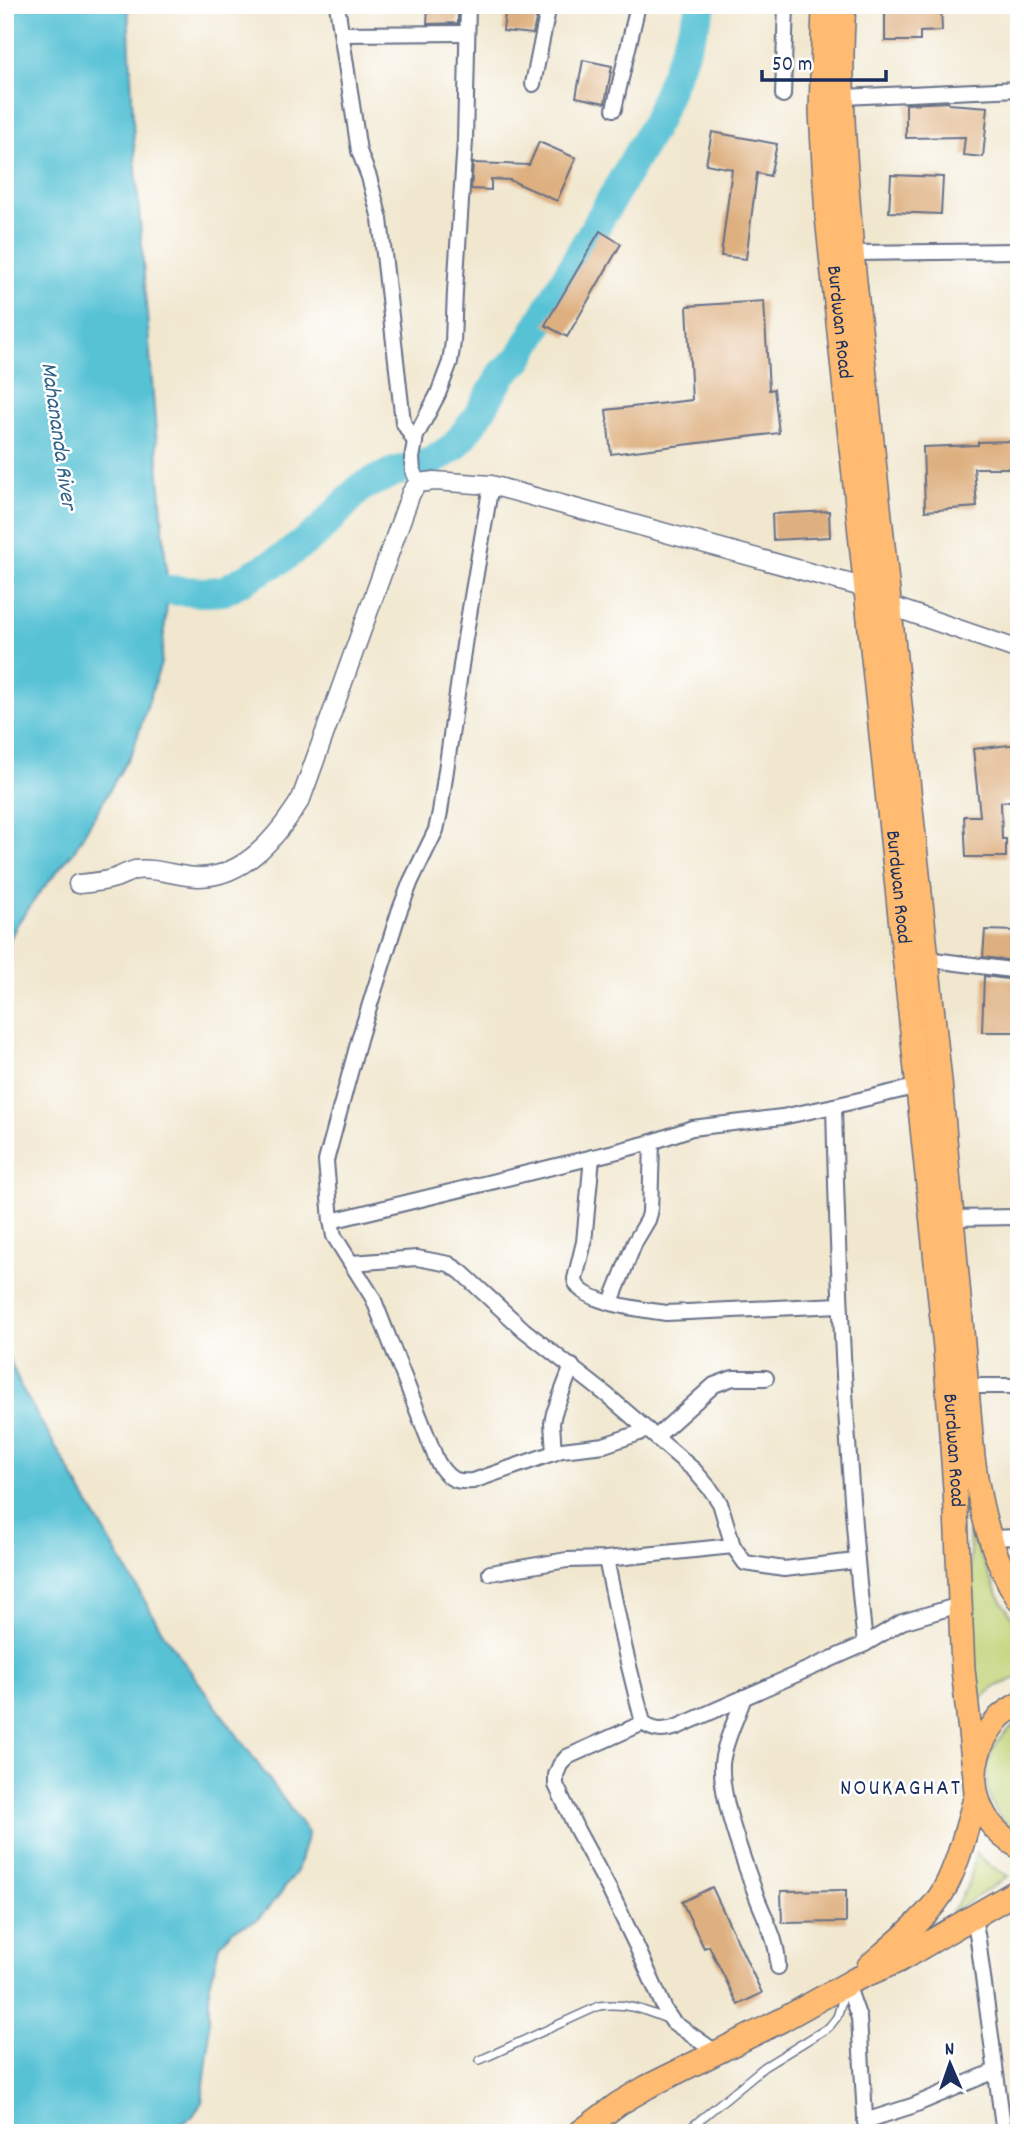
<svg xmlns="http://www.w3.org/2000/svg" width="1024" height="2138" font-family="Dekko,sans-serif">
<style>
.green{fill:#c0d174;stroke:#6e8069;stroke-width:2}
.water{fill:#58c2d5;stroke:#3a789a;stroke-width:2}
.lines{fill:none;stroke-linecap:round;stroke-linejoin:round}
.river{stroke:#58c2d5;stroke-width:30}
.building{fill:#deb080}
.service-casing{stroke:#666f86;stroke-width:10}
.minor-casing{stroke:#666f86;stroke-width:18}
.tertiary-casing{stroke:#666f86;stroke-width:21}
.primary-casing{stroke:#666f86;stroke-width:26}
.service{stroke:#fff;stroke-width:7}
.minor{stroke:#fff;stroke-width:14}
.tertiary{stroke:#fff;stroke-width:18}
.primary{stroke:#febb71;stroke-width:23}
.labels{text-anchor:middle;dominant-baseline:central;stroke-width:5;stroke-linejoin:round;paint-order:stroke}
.street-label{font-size:21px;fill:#1b2f5e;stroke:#fff}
.water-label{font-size:23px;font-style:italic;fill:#306288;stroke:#fff}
.neighbourhood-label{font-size:23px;letter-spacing:2px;fill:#1b2f5e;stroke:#fff}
</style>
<rect width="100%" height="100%" fill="#fff"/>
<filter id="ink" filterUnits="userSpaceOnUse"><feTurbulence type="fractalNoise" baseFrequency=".0143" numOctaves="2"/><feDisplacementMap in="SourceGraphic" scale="14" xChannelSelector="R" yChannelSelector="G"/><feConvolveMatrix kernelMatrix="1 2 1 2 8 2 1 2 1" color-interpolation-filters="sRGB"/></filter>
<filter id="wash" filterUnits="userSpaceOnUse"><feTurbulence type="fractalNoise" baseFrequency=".00686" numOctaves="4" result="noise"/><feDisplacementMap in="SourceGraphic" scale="28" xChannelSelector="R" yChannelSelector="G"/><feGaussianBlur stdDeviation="1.57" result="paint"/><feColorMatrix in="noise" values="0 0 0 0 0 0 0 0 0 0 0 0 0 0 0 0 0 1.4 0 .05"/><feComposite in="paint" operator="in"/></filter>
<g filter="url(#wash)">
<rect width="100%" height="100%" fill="#f1e7cf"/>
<g class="green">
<polygon points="969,1531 996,1591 1019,1629 1019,1677 997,1686 977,1701"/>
<path d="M1019,1723V1833C976,1809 975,1747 1019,1723Z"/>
<polygon points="976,1853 991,1866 1008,1876 951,1914 969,1883"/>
</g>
<g class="water">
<polygon points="5,5 128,5 134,143 168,593 161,663 133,750 74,851 40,892 16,926 5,950"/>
<polygon points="5,1349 21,1387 165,1636 308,1833 297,1871 276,1899 257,1920 233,1930 219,1945 209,1989 209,2044 202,2102 192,2117 176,2126 171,2133 5,2133"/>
</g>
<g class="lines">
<polyline class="river" points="127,588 204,592 223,591 283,558 318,532 361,487 394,472 431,462 455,446 477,417 503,373 519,359 656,122 702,5"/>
</g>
<g id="blocks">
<g class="building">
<polygon points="506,5 539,5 533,34 503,31"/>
<polygon points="885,5 941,5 942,31 920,32 920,41 885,41"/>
<polygon points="428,7 458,7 458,23 427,24"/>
<polygon points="583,60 612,66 605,103 576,97"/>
<polygon points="948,102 949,104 988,107 983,157 963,155 965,137 906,138 906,104"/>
<polygon points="712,132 777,144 770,176 757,173 746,259 721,256 732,169 706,164"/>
<polygon points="539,142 576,158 557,201 510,180 491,179 491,190 471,189 473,163 529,165"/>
<polygon points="891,175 943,177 941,214 889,212"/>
<polygon points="600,231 621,244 567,337 545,325"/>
<polygon points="764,301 769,390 774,389 779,433 611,454 606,410 692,400 687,306"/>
<polygon points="1017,441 1018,468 974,468 977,507 925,511 923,447 978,445 978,442"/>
<polygon points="829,511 830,537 773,540 772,514"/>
<polygon points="1019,744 1019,800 1001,802 1002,839 1006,839 1006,857 966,857 964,816 980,816 973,749"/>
<polygon points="985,930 1016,931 1015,961 983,957"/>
<polygon points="984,976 1015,980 1015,1009 1019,1009 1019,1032 982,1032"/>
<polygon points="712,1887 762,1993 738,2005 709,1946 704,1948 682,1902"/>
<polygon points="846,1890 846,1922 782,1923 781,1891"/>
</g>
</g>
</g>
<g filter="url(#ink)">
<use href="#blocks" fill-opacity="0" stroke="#666f86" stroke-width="2"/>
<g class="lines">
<g class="service-casing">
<g id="service">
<path d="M480,2060L599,2006C625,2002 644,2010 667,2019"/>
<polyline points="684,2133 764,2067 829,2027 837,2017 845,1991"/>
</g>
</g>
<g class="minor-casing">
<g id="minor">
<polyline points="337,5 359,151 369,177 380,219 403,422 415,442"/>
<polyline points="342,34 467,33"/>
<polyline points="533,84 549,5"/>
<polyline points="783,95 786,5"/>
<polyline points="843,97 1019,89"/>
<polyline points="614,109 638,5"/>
<polyline points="852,253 1019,251"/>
<polyline points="418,483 413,471 412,458 416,436 438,394 450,362 453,342 455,291 465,141 468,5"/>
<path d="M491,485L465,638L440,812L436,830L411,881L399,912L360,1036L326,1161L331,1221L334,1236L373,1298L437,1461C446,1477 454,1483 473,1481L562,1450L604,1445L648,1430"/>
<polyline points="926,959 1019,971"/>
<path d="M834,1106C838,1286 846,1465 865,1644"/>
<path d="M592,1157L584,1242L575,1279C577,1303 646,1310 666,1313L840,1305"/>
<polyline points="952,1218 1019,1217"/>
<polyline points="331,1221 614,1152 652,1142 692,1128 782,1117 834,1106 919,1086"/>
<polyline points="352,1263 417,1258 449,1264 461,1272 524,1330 608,1396 694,1470 711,1490 720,1503 733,1546 745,1563 784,1569 856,1561"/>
<polyline points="611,1302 635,1242 648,1220 650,1213 652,1142"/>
<polyline points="968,1386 1019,1386"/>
<polyline points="656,1437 714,1385 733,1378 766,1378"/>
<polyline points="554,1453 552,1423 554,1413 572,1366"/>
<polyline points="989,1538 1019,1537"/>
<path d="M606,1559L625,1650L643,1723C655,1732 663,1731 677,1727L865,1644L902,1622L959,1605"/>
<polyline points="490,1573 567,1560 606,1559 733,1546"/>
<path d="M744,1697C737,1718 724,1742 722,1764C720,1799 744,1861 756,1895C765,1920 778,1939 778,1967"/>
<polyline points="643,1723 567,1757 560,1765 556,1775 556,1785 577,1830 609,1889 636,1945 666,2012 673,2022 717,2053"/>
<polyline points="974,1917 978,1940 1004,2133"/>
<polyline points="847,1984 859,2018 866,2133"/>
<polyline points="865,2121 912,2106 995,2071"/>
</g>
</g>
<g class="tertiary-casing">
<g id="tertiary">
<polyline points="888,605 1019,650"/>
<path d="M78,884C90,883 103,882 115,878C121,876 128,872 135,870C156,867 178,877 199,877C246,877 279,834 301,799L411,493L418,483L434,481L491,485L866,588"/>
</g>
</g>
<g class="primary-casing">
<g id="primary">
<path id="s1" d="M824,5L821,112L827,217L945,1348L955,1489L963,1669L974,1769"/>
<path d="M844,5C838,88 846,171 852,253L940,1081L973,1457C980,1509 991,1556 1019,1600"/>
<path d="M1019,1704C1011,1709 1002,1713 997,1720C961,1763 969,1820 1019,1847"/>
<path d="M869,1966C893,1945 931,1915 945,1888C960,1859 967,1826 976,1795"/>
<polyline points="579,2133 618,2104 647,2087 782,2020 854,1980 898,1961 1019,1890"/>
</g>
</g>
<use href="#service" class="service"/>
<use href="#minor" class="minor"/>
<use href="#tertiary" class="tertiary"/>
<use href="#primary" class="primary"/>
</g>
</g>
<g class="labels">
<g class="street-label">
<text stroke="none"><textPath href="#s1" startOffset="318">Burdwan Road</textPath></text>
<text stroke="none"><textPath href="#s1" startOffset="886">Burdwan Road</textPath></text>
<text stroke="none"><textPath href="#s1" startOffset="1452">Burdwan Road</textPath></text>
</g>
<g class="water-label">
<text transform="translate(57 436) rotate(82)">Mahananda River</text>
</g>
<g class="neighbourhood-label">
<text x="901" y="1789">NOUKAGHAT</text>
</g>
</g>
<rect width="1024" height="2138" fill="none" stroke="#fff" stroke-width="28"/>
<g transform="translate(950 2064) rotate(358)" stroke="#ffffff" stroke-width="5" paint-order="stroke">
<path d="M0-5L12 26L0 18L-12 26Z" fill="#1b2f5e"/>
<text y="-10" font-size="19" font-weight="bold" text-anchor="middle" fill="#1b2f5e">N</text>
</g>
<path d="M762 70v10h124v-10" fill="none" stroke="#1b2f5e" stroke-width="3.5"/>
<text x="772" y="70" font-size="21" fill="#1b2f5e" stroke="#ffffff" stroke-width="5" paint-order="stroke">50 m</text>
</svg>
